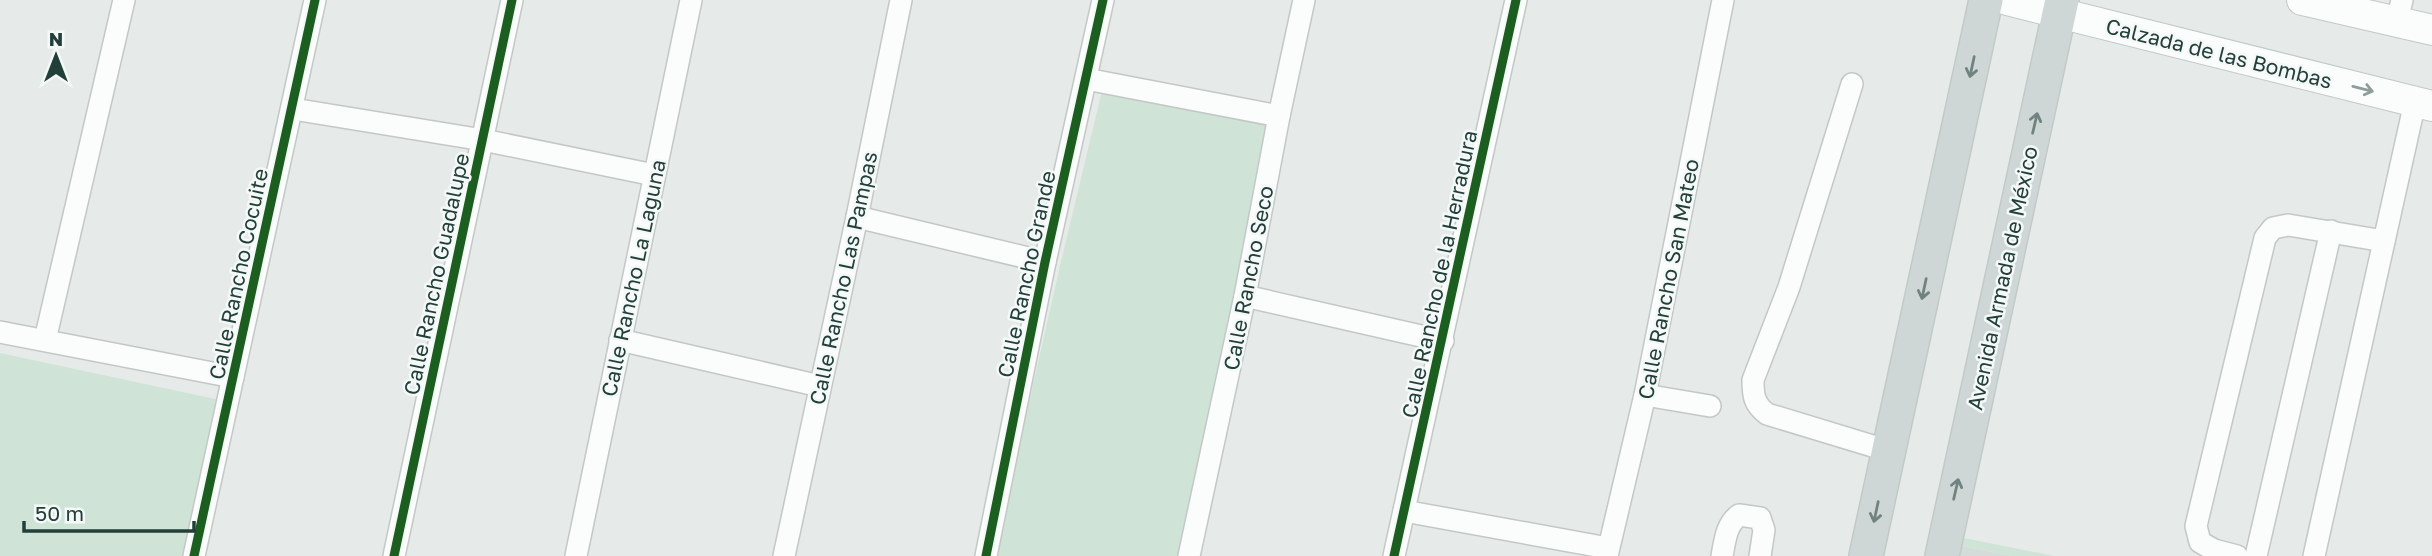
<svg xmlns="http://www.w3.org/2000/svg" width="2432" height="556" font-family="'Golos Text',sans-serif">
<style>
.built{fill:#d4dcd9}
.green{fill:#cfe4d7}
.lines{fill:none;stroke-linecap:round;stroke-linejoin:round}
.street-casing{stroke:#c3c8c6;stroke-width:24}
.secondary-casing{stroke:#c1c9c6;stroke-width:32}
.primary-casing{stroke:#c2cac8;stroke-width:36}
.street{stroke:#fbfcfc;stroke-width:21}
.secondary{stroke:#fbfcfc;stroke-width:30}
.primary{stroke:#ced7d5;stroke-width:33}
.cycleway-casing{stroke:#f4f9f7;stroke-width:13}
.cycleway{stroke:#1b5e20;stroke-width:9}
.oneway{stroke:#708380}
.oneway2{stroke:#8f9e9b}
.labels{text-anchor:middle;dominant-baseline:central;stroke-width:5;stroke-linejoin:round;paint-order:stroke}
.street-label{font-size:21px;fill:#233f3a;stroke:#f4f9f7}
</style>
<rect width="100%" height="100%" fill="#e6ebe9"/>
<polygon class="built" points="1962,546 2012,556 1960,556"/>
<g class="green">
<polygon points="1106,74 1275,109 1180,556 994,556 1060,266"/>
<polygon points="0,353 220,400 185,556 0,556"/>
<polygon points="1964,538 2054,556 2012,556 1962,546"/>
</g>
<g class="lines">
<g class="street-casing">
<g id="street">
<polyline points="2397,21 2402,0"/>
<polyline points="1086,79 1279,116"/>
<path d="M1852,84L1789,287L1753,380C1753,396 1754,404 1767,414L1889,451"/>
<polyline points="293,109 483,140 654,175"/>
<polyline points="857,217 1045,262"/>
<polyline points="1245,296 1443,341"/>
<polyline points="0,332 233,377"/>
<polyline points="45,340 124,0"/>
<polyline points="620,340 820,386"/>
<polyline points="1645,395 1710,406"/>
<polyline points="1404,511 1608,548"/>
<polyline points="194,556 315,0"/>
<polyline points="394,556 512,0"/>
<polyline points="576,556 691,0"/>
<polyline points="784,556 857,217 901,0"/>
<polyline points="986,556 1045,262 1103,0"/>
<polyline points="1189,556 1245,296 1279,116 1304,0"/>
<polyline points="1394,556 1516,0"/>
<polyline points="1607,556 1645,395 1723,0"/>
<path d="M1722,556C1725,540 1726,525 1739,515L1760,518L1764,530L1760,556"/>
<polyline points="2237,556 2214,550 2200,542 2196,526 2265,238 2273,228 2288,225 2384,241"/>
<polyline points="2256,556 2331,231"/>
<polyline points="2314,556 2415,102"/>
</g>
</g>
<g class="secondary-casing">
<g id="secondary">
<polyline points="2007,0 2432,106"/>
<polyline points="2302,0 2432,30"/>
</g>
</g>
<g class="primary-casing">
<g id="primary">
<polyline points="1866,556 1986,0"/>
<polyline points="1942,556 2062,0"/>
</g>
</g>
<use href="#street" class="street"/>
<use href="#secondary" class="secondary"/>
<use href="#primary" class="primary"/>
<g class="cycleway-casing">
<g id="cycleway">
<polyline points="194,556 315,0"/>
<polyline points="394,556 512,0"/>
<polyline points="986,556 1045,262 1103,0"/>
<polyline points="1394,556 1516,0"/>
</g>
</g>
<use href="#cycleway" class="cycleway"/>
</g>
<defs><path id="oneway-shaft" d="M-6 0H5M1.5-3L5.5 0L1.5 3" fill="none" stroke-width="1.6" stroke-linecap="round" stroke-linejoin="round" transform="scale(1.75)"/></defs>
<g class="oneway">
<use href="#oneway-shaft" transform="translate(1972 67) rotate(102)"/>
<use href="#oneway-shaft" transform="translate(2035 123) rotate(-77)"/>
<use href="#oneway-shaft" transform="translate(1924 289) rotate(102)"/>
<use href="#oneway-shaft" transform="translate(1956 489) rotate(-77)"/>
<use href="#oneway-shaft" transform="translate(1876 512) rotate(102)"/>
</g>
<use class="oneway2" href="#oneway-shaft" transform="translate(2363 89) rotate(14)"/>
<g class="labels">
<g class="street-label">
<text transform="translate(2219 53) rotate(14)">Calzada de las Bombas</text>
<text transform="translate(238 274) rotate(-78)">Calle Rancho Cocuite</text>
<text transform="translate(436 274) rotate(-78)">Calle Rancho Guadalupe</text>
<text transform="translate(1026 274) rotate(-78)">Calle Rancho Grande</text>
<text transform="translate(1439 274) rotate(-78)">Calle Rancho de la Herradura</text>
<text transform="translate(633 278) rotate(-78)">Calle Rancho La Laguna</text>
<text transform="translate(843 278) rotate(-78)">Calle Rancho Las Pampas</text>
<text transform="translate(1248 278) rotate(-79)">Calle Rancho Seco</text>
<text transform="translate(2002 278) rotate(-78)">Avenida Armada de México</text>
<text transform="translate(1668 279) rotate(-79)">Calle Rancho San Mateo</text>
</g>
</g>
<g transform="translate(56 56)" stroke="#f4f9f7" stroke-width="5" paint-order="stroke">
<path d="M0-5L12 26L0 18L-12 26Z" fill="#233f3a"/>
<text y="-10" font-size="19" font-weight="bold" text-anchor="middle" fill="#233f3a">N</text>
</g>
<path d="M24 521v10h170v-10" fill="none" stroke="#233f3a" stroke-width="3.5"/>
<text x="35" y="521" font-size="21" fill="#233f3a" stroke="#f4f9f7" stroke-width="5" paint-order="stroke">50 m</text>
</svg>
